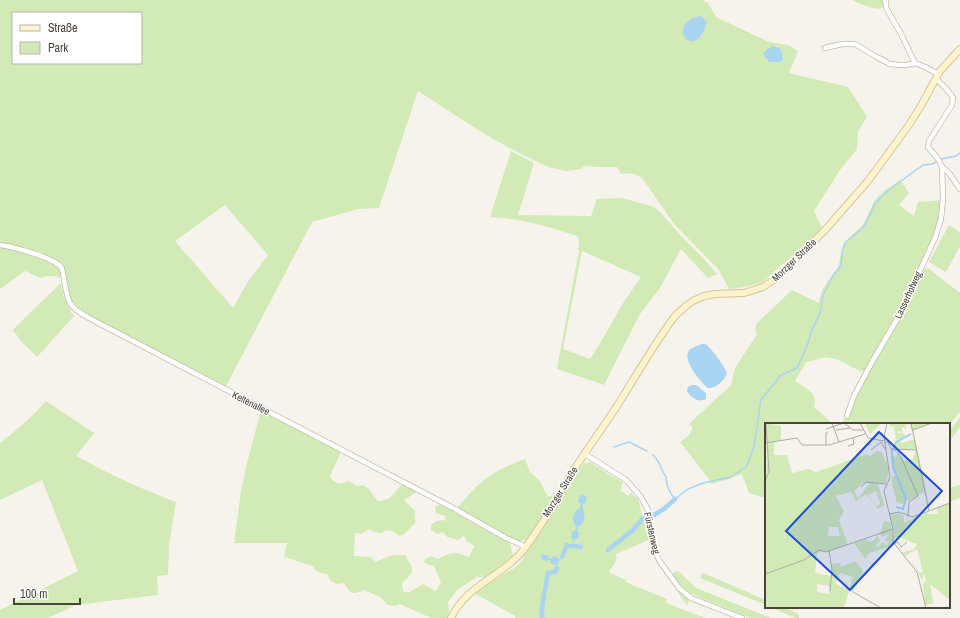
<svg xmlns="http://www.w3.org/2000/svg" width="960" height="618" font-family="'Archivo Narrow',sans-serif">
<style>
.green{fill:#d2eab5;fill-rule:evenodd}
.water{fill:#a9d4f2}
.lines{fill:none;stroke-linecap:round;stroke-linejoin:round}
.stream{stroke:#a9d4f2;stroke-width:1.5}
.canal{stroke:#a9d4f2;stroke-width:4.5}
.street-casing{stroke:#c2bbae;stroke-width:6}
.secondary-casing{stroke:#d6c79b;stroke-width:8}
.street{stroke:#fff;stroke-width:4.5}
.secondary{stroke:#fff3cd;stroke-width:6}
.labels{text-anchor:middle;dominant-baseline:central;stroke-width:3;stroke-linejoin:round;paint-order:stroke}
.street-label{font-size:10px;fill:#4b4439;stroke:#fff}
.inset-river{fill:none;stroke:#a9d4f2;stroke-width:2}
.inset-road{fill:none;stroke:#b2ada4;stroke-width:1}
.view{fill:#1d4ed8;fill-opacity:0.15;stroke:#1d4ed8;stroke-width:2}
.inset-edge{fill:none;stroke:#4b4439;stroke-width:2}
</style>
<rect width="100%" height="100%" fill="#f6f3ec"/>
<g class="green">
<path d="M0,0H702L708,3L716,17L769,42L788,45L798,51L789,73L848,87L867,117L858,131L857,149L840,170L814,211L822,228L791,257L761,283L745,287L729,289L719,270L675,225L642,178C634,173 631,173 621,174L617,167H598L584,166L581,169L566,171L548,167L511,149L478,130L418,91L379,208L358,209L312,222L225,388L90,317C85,314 79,311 75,306C68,298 66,286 62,277L48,276L40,278L25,271L0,289ZM13,13H141V63H13ZM225,205L268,255L247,283L233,308L175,241Z"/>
<path d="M852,0H883V7L881,9C869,8 863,5 852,0Z"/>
<path d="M511,151L534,163L518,215L591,216L597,199L622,198L654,207L662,214L680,235L703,258L717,274L708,278L681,249L660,288L640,314L604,385L557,369L579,250L578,249L579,240L577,236C549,227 519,218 490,217ZM582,251L641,277L625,300L599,345L590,359L582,356L563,349Z"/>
<path d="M900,180L909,193L899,205L914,216L918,202L942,200L940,218L923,270L928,268L960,293V411L949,426V424H842L866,372C854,371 843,359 830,358C822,356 814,361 806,362L795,381C801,385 811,390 814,397C816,400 814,404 814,407L831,422L834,424H766V498L749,493L742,474L726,480L710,484L709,479L680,442L688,436L693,428L689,424L731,385L735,368L757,334L755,329L757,323L792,290L819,303C819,291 830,278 837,269C841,262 840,252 843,245C848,236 857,233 862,226C867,219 869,211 873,204C878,193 891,187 900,180Z"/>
<polygon points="949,225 960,232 960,246 946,272 929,262"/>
<path d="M61,283C63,298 66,303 74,316L37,357L21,341L13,330L34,309Z"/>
<path d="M46,401L94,433L76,456C109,474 141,489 176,502L169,544L168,575L157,576L158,595L76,605L48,618H0V610L78,571L42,480L0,500V443C17,430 32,417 46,401Z"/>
<path d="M261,410L341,452L330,476C334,484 340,485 347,481L353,483L356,486L363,485L369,489L378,502L390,498L402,484L418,491L404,500L415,511V523L404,534L399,536L393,531L386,530L381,533L374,532L370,529L361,534L355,533L354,556L370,557L376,562L392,555H405L412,567V573L402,583L403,591L408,593L423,584L436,591L441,582L434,566L428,565L424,562L425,559L431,556L438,559C454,552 454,551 469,557L474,546L467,541L464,536L458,540L447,537L443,532L438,534L431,530V525L436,521L446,520L445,516L436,513L435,507L442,504L510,543L513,556L486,577H477L457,590L448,602L449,612L447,618H431L400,604L396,606L388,605L380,597L364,590C352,596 350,593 344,583L337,584L331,581L327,574L320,573L315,570L313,566L284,557L287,543H234L241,491L247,463Z"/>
<polygon points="960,417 960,427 949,442 949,432"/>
<path d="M525,459L530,472L539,480L548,497L558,493L538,524L527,539L517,542L508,538L457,508C467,497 476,485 488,477C500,469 512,464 525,459Z"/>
<path d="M590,462L623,483L621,485L622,486L620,490L628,496L631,493L638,499L649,540L616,554C618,561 613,566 609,571L610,573L626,580L625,582L667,599L666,603L705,618H515V616L474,593L502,575L513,569L520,563L584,463Z"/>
<polygon points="960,485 960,498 949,502 949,488"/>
<path d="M656,562C667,574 673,590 688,599C689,601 689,604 687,605Z"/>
<path d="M678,571L696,588L771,618H750L694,595C684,590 678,583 672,573Z"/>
<polygon points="703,573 766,600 766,605 700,578"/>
<polygon points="770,607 783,607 799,614 799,618 795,618"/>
</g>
<g class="water">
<path d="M701,16L707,22C705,28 703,35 698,39C687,47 677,32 687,22C687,22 691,19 692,18C694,17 699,17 701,16Z"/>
<polygon points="773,46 781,49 783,60 780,62 769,62 763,54 766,50"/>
<path d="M702,344C703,344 704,344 705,344C710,346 725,367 727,373C725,380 716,389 708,388C701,382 684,363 688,352C690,348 697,346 702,344Z"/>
<path d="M691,385H696L706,393V399C699,403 691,398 687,391L688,387Z"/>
<path d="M583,494H584V496L587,497L585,504L583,503C581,512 590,520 578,527L577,532H579L578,539H575L574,543L573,542V539L571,538L572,531H575L576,527C571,520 573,511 580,508L581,503L578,502L580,495L582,496Z"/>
<polygon points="542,554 549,556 548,558 552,559 553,556 560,559 557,566 550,563 551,561 547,559 547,561 541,559 541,556"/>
</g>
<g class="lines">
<g class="stream">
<polyline points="614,447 629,442 647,451"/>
<path d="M653,455C660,461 661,470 666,477C666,484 670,494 675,499L688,489L703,483L731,477L746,467L748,463L754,447L761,400L781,375L797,368L807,346L812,330L820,313L823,295L834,274L841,266L842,252L845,243L864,226L869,217L875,203L890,189L923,165L932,164L941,159L956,156L960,153"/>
</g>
<g class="canal">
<polyline points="654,515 664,509 675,499"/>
<polyline points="570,546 574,546 581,547"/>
<polyline points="608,550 633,530 643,518"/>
<polyline points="562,557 567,545"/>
<polyline points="545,591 548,573 555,572 557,568"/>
<polyline points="542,618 542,610 544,594"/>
</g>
<g class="street-casing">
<g id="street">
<polyline points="885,0 886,3 886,8 900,32 915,63 925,67 938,74"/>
<polyline points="825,48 842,44 855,44 875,56 890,64 899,65 906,65 915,63"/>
<path d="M936,79C940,82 951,93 953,98C953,100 952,103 952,105L929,141L928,147L938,159L942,167L949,173L960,189"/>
<path d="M0,245C13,247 53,257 61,267C63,270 63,275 64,279C68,302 67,306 89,318L455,509L506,538L520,544L525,547"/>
<polyline points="847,416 854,396 872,362 900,314 935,238 941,219 943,199 942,167"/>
<polyline points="585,454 626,480 641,497 648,510 653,544 659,560 679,588 691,598 742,618"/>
</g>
</g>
<g class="secondary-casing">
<path id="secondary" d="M451,618C466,585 504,576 525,548C543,524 558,497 573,471C588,448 604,426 619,403C637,374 654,344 675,316L686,306L693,301L704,296L715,294L744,293L763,287L775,279L788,267L825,230L868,181L909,125L922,104L940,71L960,49"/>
</g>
<use href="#street" class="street"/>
<use href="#secondary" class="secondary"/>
</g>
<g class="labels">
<g class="street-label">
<text transform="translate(794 260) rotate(-44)">Morzger Straße</text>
<text transform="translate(908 295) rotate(-65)">Lasserhofweg</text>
<text transform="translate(251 403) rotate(27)">Keltenallee</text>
<text transform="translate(560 492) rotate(-58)">Morzger Straße</text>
<text transform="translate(652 533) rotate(77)">Fürstenweg</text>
</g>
</g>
<g transform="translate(765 423)">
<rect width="185" height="185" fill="#f6f3ec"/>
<path d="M2,0L16,3V17L9,20V32H22L27,50L44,46L51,49L102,31L105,33L112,28L117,29L124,45L121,60L113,61L119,82L113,86L101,71L91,78L86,69L71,73L79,88L74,97L83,122L61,129L56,128L52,131L50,150L67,153V141L75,140L76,144L90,138L97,146L98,149L88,169L84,168L79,185H0ZM98,60H105L93,75L89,68ZM111,68L115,81L111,83L103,72ZM64,104H73L75,113H63ZM75,150L88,154L84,167L71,161ZM52,161L64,163V171L52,169ZM100,0H115V2L105,11ZM123,0H167L148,7L165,85L160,68L144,78L142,77L139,81L132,80L127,61V54L131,52L126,32L131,34L133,30L138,38L148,36L151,26H132L129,23L134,17L137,20L150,16L145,1L140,2L141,6L137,4V9L133,8V11L137,9L140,13L131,17L129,5L131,3L127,4ZM185,79V129L182,127L185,129V177L165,161L168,180L160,182L158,161L161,158L159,150L157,158L152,146L141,133L151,144L155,150L158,149L152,126L140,133L137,129L148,127L154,119L151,121L134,114L128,116L129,108L125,92L134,90L139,93V100L163,89L164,91H173L172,86L166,87ZM119,98L125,99L129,122L105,130L100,136L89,120L101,116L104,119L109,117L112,112L115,117L111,122L113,124L118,119L122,123L124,118H120L123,111L117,114L115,111Z" fill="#d2eab5" fill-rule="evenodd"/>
<path class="inset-river" d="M0,69V82M131,84L138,86L141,76L128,44L127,28L131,19L146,11"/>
<path class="inset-road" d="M67,0L74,19M79,0L88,7H98M95,0L103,15L119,18M122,0L119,14L125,54L119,68L128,106V119L152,149L161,185M146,0L164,88M61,6L79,0M71,7L85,5M148,7L167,0M120,19H123L126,26L152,27M0,20L32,15L37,22H64L100,11M61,22V10H63M83,23L89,21L88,15M129,26L136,34L153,73L144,79L143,94M106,27L116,19L120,26M0,58L4,49L1,0M96,64L101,59L121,61M124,91L134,89L148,94L185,80M129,121L133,119L136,124L142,119M64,128L67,146L65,168M0,151L39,137L54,127L61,129L128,106M88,169L116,185"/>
<path class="view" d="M114,9L177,68L85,167L21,108Z"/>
<rect width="185" height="185" class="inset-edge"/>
</g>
<rect x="12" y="12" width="130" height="52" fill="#ffffff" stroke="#b7b4b0"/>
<rect x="20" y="25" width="20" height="6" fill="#fff3cd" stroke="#b7b4b0"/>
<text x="48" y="32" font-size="12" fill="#4b4439">Straße</text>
<rect x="20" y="42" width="20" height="12" fill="#d2eab5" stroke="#b7b4b0"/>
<text x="48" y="52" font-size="12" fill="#4b4439">Park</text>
<path d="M14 598v6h66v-6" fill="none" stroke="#4b4439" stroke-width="2"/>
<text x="20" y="598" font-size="12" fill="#4b4439" stroke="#ffffff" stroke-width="3" paint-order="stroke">100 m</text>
</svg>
